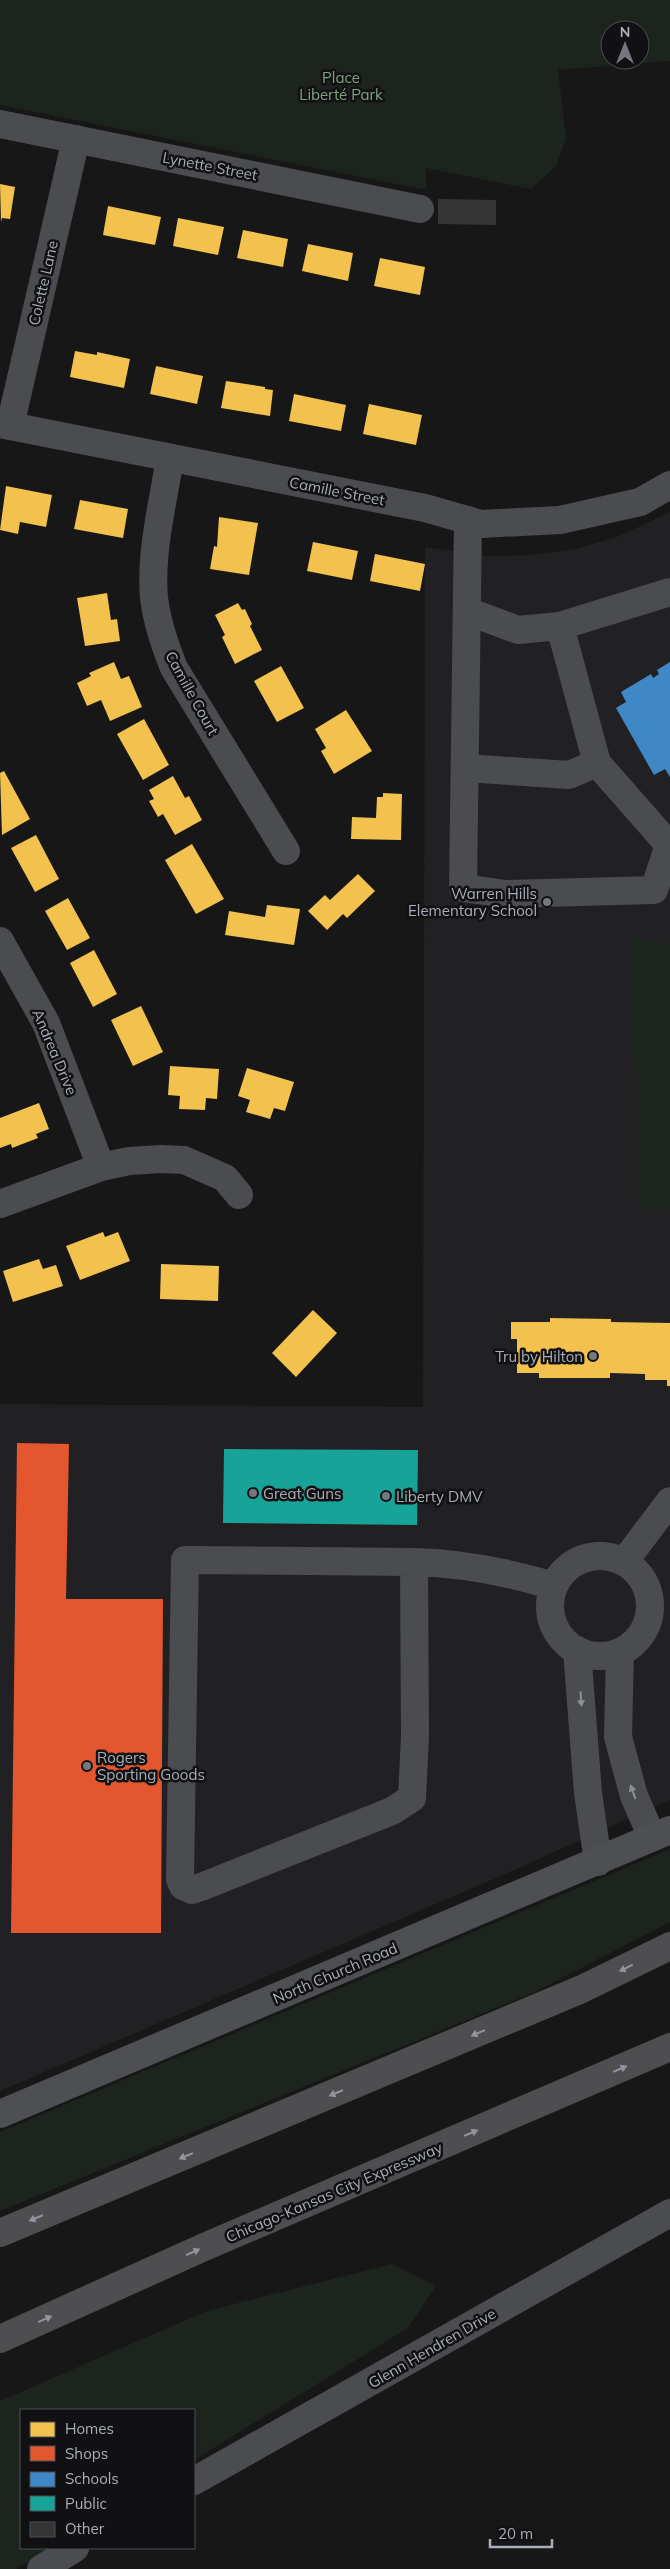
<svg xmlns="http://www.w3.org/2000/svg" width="670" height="2569" font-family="Mulish,sans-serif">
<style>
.built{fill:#212123}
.green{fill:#1d241e;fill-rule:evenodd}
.homes{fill:#f2c14e}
.shops{fill:#e4572e}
.schools{fill:#3f88c5}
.public{fill:#17a398}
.building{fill:#353536}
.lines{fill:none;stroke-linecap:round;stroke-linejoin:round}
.minor{stroke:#4b4c50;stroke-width:28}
.major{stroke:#4d4f52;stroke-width:28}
.highway{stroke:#4e4e51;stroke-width:28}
.oneway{fill:#8c9099}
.oneway2{fill:#92959e}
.poi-dot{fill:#757880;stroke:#111113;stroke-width:2}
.labels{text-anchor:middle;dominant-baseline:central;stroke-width:5;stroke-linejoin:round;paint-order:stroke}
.park-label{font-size:15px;fill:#7fa381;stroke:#111113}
.street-label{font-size:15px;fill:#a8adb8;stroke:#111113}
.poi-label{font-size:15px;fill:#a8adb8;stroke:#111113;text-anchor:start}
</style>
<rect width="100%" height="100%" fill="#171717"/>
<polygon class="built" points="670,512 670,1800 494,1879 0,2091 0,1404 423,1407 425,547 489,556 530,555 571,550 617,537"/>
<g class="green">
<path d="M0,0H670V61L558,70L566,138L556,166L531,189L426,168V190L0,105ZM610,30H640V60H610Z"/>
<polygon points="631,936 670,945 670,1209 639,1210"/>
<polygon points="670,1849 670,1922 535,1992 0,2211 0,2132"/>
<polygon points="392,2264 436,2286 408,2328 194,2460 194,2410 21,2410 21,2548 50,2548 16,2569 0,2569 0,2401 207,2311"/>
</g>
<g class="homes">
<polygon points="0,184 15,187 10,219 2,218 1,222"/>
<polygon points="108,206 161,217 155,245 103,235"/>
<polygon points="178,218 224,227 218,255 173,246"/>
<polygon points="243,230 288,239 283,267 237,258"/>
<polygon points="308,244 353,253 348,281 302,271"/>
<polygon points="380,258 425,267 420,295 374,286"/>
<polygon points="75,351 97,355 97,352 130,359 124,388 70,377"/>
<polygon points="156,366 203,376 197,404 150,394"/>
<polygon points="226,381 265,387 265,389 273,390 270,416 221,408"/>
<polygon points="294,394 346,405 341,431 289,421"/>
<polygon points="369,404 422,415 416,445 363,434"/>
<polygon points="6,486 52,495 46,527 20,522 18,534 0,530"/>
<polygon points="80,500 128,509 123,538 74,529"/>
<polygon points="219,517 258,523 249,575 210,569 214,546 217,547"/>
<polygon points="313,542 358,551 352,580 307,571"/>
<polygon points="375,554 425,564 420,591 370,581"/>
<polygon points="107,593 111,620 117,619 120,641 85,646 77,598"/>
<polygon points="238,603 242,610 245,609 252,624 250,626 262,650 235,664 222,637 225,635 215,615"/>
<polygon points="114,662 121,679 129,676 142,707 110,721 101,700 87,706 77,683 91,676 89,673"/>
<polygon points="281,666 304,708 277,722 254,681"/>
<polygon points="346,710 372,751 334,774 321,751 326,748 315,729"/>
<polygon points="144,719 169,765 143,780 117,734"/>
<polygon points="4,771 30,819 2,835 0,773"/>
<polygon points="173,776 185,798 189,796 202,820 175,835 163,814 158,817 149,801 154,799 149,790"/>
<polygon points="383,793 402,794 401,840 351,839 352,817 376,818 377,797 383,797"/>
<polygon points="36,835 59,879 35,892 11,848"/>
<polygon points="192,844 224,899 196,914 165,860"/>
<polygon points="358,874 375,891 347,918 343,914 327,930 308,911 325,895 330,900"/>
<polygon points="68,898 90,938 67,950 45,911"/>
<polygon points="267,905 300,909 294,945 225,935 229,911 265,917"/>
<polygon points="94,950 117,994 93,1007 70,963"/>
<polygon points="141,1006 163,1052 133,1066 111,1020"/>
<polygon points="170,1066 219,1069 217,1099 206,1098 205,1110 179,1109 180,1096 168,1095"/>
<polygon points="247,1068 294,1082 285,1111 274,1108 270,1119 246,1112 250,1100 238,1096"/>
<polygon points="39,1103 49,1129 36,1134 38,1138 12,1148 11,1144 0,1148 0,1118"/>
<polygon points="103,1232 105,1237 118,1232 130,1261 80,1280 66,1246"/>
<polygon points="39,1259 43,1269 56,1265 63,1286 13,1302 3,1271"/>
<polygon points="161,1264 219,1266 218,1301 160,1299"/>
<polygon points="313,1310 337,1333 296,1377 272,1353"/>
<polygon points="550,1318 611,1319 611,1322 670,1323 670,1386 667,1386 667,1380 645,1380 645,1374 610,1373 610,1378 539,1378 539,1373 517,1373 517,1339 511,1339 511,1322 550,1322"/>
</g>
<polygon class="shops" points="17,1443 69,1444 66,1599 163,1599 161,1933 11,1933"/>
<polygon class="schools" points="670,662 670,777 665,769 654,775 616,708 626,702 621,692 651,674 653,678 659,674 657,670"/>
<polygon class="public" points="224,1449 418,1450 417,1525 223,1523"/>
<polygon class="building" points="438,199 496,200 496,225 438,224"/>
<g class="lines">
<g class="minor">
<polyline points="0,124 420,209"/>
<polyline points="0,424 425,508 481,524 560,520 640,502 670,485"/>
<polyline points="10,426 76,139"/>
<path d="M170,458C163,503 150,552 154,598C157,622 165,646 174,668L286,851"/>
<polyline points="467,611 518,630 560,626 597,763 669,845 654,890 506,894 463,888 468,520"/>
<polyline points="560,626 670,592"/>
<polyline points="465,768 569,775 597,763"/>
<polyline points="0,941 46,1023 101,1167"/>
<polyline points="0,1204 101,1167 129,1161 161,1159 184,1160 225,1178 239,1195"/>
<circle cx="600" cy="1606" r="50"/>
<path d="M414,1562L415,1736L412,1798L392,1811L201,1887L192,1890L183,1886L180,1879L185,1560L414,1562C463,1563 507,1572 554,1586"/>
<polyline points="624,1562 670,1501"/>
<polyline points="577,1650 588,1793 598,1862"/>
<polyline points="620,1652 618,1737 634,1796 652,1837"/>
<polyline points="194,2481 670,2213"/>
<polyline points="41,2569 75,2548"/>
</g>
<polyline class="major" points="0,2114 670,1830"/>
<g class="highway">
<polyline points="0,2233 582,1989 670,1946"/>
<polyline points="0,2339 202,2248 670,2047"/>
</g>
</g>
<defs><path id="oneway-solid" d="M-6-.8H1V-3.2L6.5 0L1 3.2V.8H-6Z" transform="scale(1.25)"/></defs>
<g class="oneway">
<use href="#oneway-solid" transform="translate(581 1699) rotate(86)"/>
<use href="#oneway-solid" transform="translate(633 1792) rotate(-110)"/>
</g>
<g class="oneway2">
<use href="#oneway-solid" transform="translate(626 1968) rotate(154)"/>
<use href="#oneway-solid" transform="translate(478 2033) rotate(157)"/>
<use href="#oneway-solid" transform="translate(620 2069) rotate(-23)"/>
<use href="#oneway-solid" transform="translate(336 2093) rotate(157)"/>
<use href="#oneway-solid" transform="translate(471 2133) rotate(-23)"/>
<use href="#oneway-solid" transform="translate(186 2156) rotate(157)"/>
<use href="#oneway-solid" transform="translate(36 2218) rotate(157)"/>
<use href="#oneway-solid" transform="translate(193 2252) rotate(-24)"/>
<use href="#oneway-solid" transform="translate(45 2319) rotate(-24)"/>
</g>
<g class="poi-dot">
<circle cx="547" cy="902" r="5"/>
<circle cx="593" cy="1356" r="5"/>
<circle cx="253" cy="1493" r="5"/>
<circle cx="386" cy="1496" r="5"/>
<circle cx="87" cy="1766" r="5"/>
</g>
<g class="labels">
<g class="park-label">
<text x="341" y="77">Place<tspan x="341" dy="17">Liberté Park</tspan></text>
</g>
<g class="street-label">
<text transform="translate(210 166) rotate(11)">Lynette Street</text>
<text transform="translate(43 283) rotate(-77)">Colette Lane</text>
<text transform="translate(337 491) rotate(11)">Camille Street</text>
<text transform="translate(192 693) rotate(61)">Camille Court</text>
<text transform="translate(55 1052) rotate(67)">Andrea Drive</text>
<text transform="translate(335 1973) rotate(-23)">North Church Road</text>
<text transform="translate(334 2192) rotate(-23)">Chicago-Kansas City Expressway</text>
<text transform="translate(432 2348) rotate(-30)">Glenn Hendren Drive</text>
</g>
<g class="poi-label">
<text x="537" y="893" text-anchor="end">Warren Hills<tspan x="537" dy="17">Elementary School</tspan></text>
<text x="583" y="1356" text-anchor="end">Tru by Hilton</text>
<text x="263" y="1493">Great Guns</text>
<text x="396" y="1496">Liberty DMV</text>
<text x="97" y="1757">Rogers<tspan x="97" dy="17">Sporting Goods</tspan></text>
</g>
</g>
<rect x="20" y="2409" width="175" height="140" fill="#111113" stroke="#4d4f55"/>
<rect x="30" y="2422" width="25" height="15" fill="#f2c14e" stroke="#4d4f55"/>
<text x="65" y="2434" font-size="15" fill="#a8adb8">Homes</text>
<rect x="30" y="2446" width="25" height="15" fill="#e4572e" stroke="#4d4f55"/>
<text x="65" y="2459" font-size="15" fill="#a8adb8">Shops</text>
<rect x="30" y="2472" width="25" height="15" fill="#3f88c5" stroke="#4d4f55"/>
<text x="65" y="2484" font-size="15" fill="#a8adb8">Schools</text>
<rect x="30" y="2496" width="25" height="15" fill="#17a398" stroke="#4d4f55"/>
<text x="65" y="2509" font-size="15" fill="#a8adb8">Public</text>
<rect x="30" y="2522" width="25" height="15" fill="#353536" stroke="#4d4f55"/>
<text x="65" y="2534" font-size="15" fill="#a8adb8">Other</text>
<g transform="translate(625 45)"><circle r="24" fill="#111113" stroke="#4d4f55"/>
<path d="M0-4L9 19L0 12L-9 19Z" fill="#757880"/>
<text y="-8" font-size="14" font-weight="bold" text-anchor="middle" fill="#a8adb8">N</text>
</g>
<path d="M490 2539v8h62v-8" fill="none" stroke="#a8adb8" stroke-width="2.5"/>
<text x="498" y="2539" font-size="15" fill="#a8adb8" stroke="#111113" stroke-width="4" paint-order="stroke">20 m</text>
</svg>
